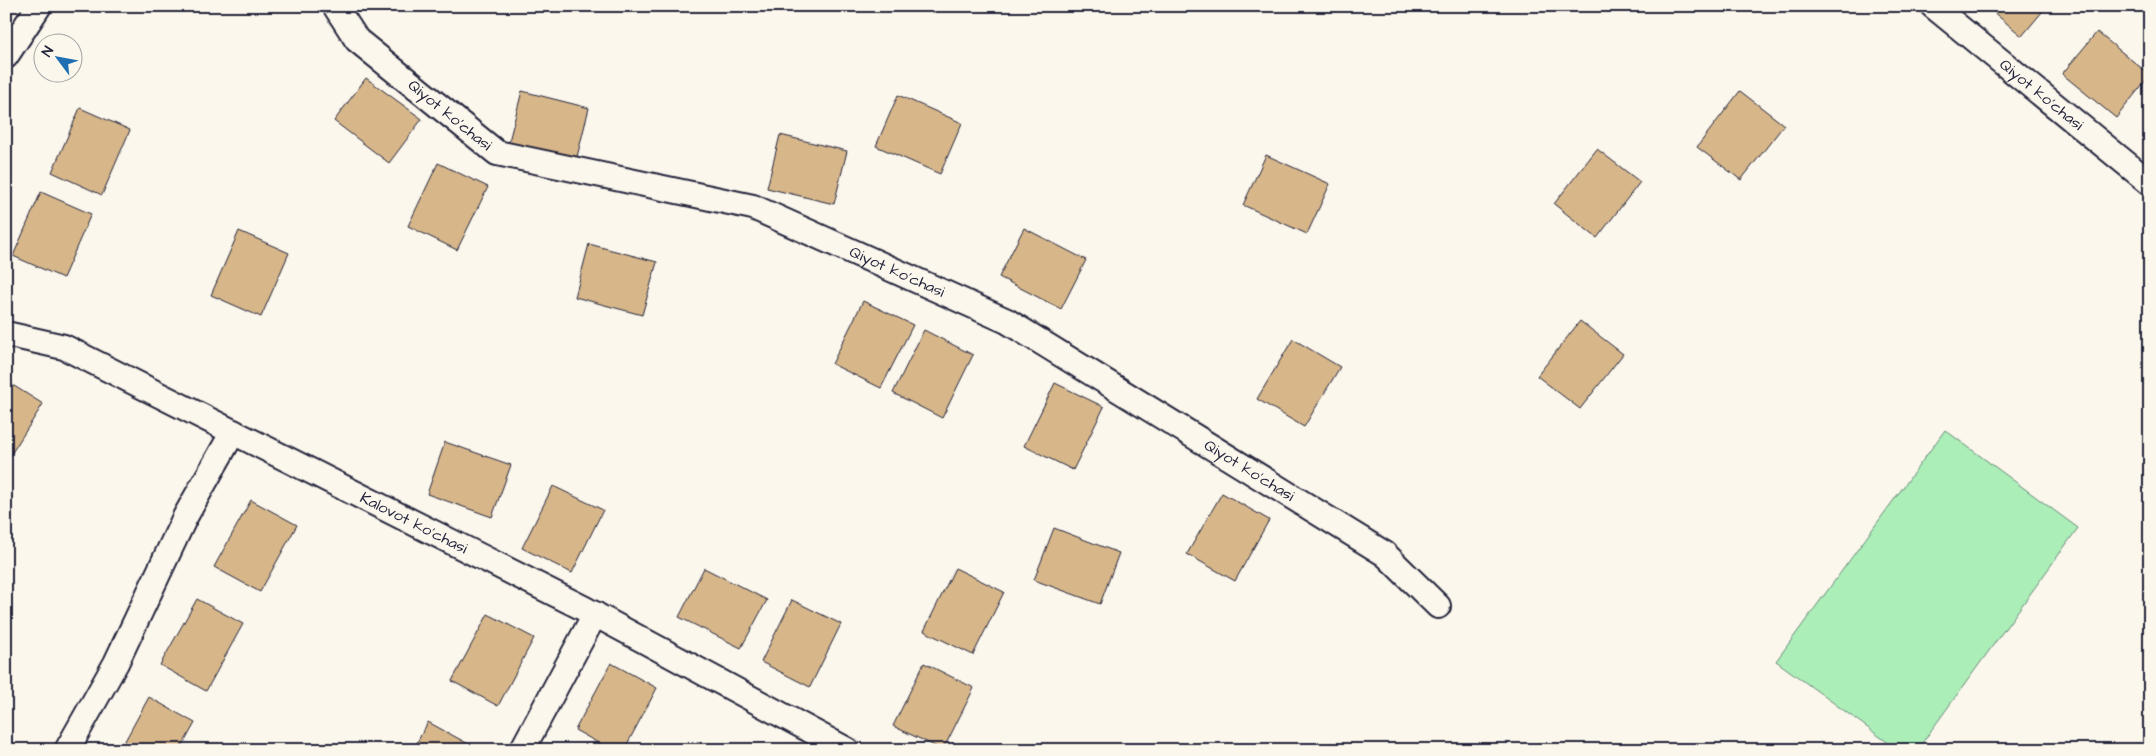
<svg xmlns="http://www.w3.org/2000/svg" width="2156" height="756" font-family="'Architects Daughter',sans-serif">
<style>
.green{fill:#aceeb8;stroke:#67887a}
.building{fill:#d7b78a;stroke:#22223b}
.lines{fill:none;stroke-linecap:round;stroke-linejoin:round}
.street-casing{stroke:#22223b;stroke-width:28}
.street{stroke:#fbf7ec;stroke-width:24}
.labels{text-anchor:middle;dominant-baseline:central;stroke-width:4;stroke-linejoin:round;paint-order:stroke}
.street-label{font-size:16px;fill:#22223b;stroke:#fbf7ec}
</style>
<rect width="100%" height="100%" fill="#fbf7ec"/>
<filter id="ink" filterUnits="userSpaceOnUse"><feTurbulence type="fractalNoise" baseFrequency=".02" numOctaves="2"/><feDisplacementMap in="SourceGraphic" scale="10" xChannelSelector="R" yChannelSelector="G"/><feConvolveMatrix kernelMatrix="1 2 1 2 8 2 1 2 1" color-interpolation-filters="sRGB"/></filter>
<g filter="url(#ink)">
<polygon class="green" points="1945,430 2078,528 1917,750 1898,750 1776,661"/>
<g class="building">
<polygon points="1986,6 2047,6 2022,36"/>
<polygon points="2097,32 2150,75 2116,118 2062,74"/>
<polygon points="366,78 422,119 389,163 334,121"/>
<polygon points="522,91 589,108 576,161 508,145"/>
<polygon points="1740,91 1784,125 1741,180 1697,147"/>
<polygon points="898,95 962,123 940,174 876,146"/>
<polygon points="80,108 130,130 102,195 52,172"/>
<polygon points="780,135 847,151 834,204 767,188"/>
<polygon points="1597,149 1640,182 1597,238 1554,204"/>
<polygon points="1266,155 1330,184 1307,234 1243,205"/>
<polygon points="438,163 488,187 457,250 408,226"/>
<polygon points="41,192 91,214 63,278 13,256"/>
<polygon points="1024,228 1086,260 1061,309 999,277"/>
<polygon points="239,231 289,253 261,317 211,295"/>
<polygon points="589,244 657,262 642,315 575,297"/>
<polygon points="863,301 913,325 881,388 832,364"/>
<polygon points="1580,321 1623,354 1580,409 1537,376"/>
<polygon points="924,330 973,355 942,418 893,393"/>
<polygon points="1293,339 1340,367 1304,427 1257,399"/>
<polygon points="6,381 43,404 6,462"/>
<polygon points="1055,383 1104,407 1073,470 1024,446"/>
<polygon points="445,442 511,465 492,517 427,494"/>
<polygon points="553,486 603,510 572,573 522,548"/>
<polygon points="1222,493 1269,520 1235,581 1187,554"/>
<polygon points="251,500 297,525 260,592 214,567"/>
<polygon points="1054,528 1119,553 1100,604 1034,580"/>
<polygon points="704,568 767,600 741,648 679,617"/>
<polygon points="955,568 1004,592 973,655 924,631"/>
<polygon points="197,599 243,624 206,691 160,665"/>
<polygon points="792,600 841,624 810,687 761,662"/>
<polygon points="488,614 534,638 498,706 452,681"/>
<polygon points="611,663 657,688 624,750 611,750 575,730"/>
<polygon points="924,663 974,688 943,750 893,726"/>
<polygon points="149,697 195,723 180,750 120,750"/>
<polygon points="428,722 474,747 473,750 413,750"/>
</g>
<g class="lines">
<g class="street-casing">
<g id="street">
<path id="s1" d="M335,6L357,40L497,153L753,207L1007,321L1385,554L1438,606"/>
<path id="s2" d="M1933,6L2150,183"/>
<polyline points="6,56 39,6"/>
<path id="s3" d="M6,334L64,347L585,609L847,750"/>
<polyline points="67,750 116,663 185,517 233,432"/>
<polyline points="522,750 595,614"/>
</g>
</g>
<use href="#street" class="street"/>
</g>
</g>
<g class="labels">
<g class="street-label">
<text stroke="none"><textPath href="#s2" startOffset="140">Qiyot ko'chasi</textPath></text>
<text stroke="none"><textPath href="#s1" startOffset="160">Qiyot ko'chasi</textPath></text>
<text stroke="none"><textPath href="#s1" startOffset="640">Qiyot ko'chasi</textPath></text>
<text stroke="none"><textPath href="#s1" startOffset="1045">Qiyot ko'chasi</textPath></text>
<text stroke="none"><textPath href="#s3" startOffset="451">Kalovot ko'chasi</textPath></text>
</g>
</g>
<rect width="2156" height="756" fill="none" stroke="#fbf7ec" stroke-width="25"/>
<rect x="12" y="12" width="2131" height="731" fill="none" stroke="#22223b" stroke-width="2" filter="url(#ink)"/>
<g transform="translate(58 58) rotate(302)"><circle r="24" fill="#fbf7ec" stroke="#a4a2a5"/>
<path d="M0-4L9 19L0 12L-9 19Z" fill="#1f6fb2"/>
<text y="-8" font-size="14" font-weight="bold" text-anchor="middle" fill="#22223b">N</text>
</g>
</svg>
